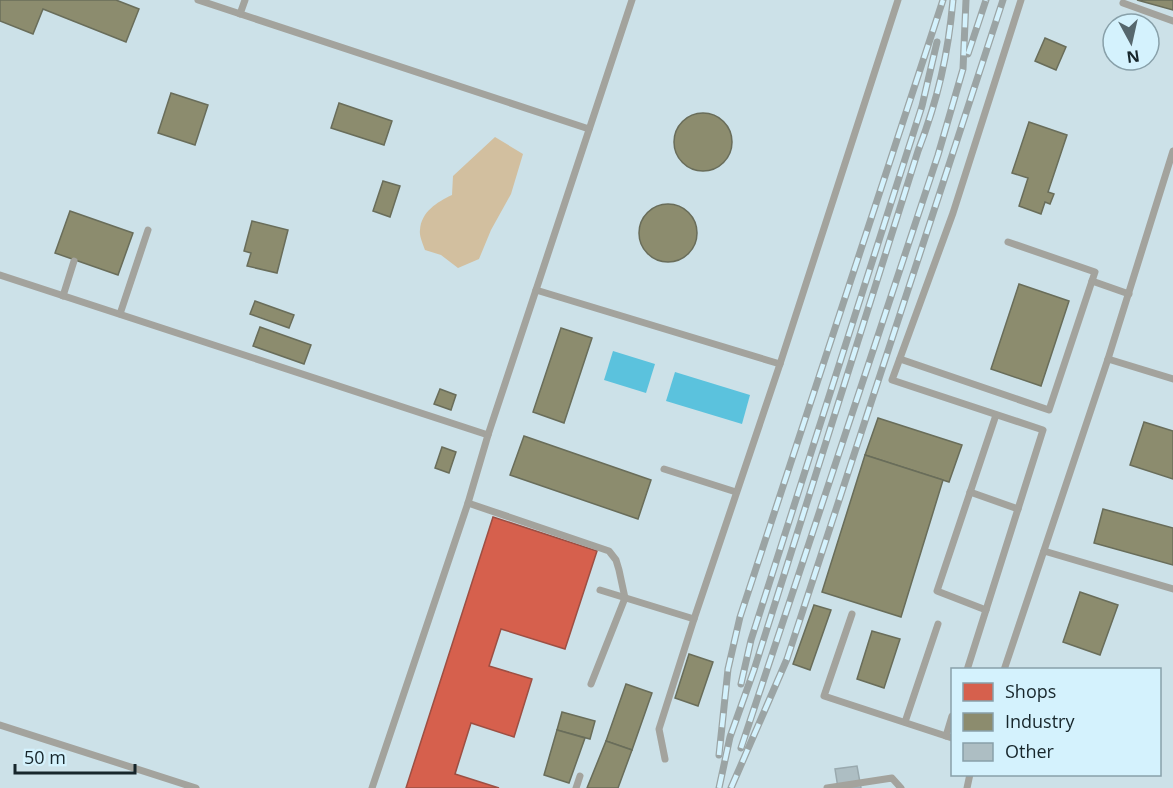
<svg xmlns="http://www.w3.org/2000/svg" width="1173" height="788" font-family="'Open Sans',sans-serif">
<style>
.green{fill:#d2bf9f}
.water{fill:#5bc2dd}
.shops{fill:#d6604d;stroke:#9d4f43;stroke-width:1.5}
.industry{fill:#8c8c6e;stroke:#696d5a;stroke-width:1.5}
.building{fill:#adbec3;stroke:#99a9ae;stroke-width:1.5}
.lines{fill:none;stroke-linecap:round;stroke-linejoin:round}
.service{stroke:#a3a39d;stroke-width:7}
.rail-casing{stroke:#9ba4a4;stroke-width:7}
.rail{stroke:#d4f2fd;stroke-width:4.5;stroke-dasharray:14;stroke-linecap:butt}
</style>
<rect width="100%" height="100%" fill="#cce1e8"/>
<path class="green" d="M495,137L523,154L511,194L491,230L479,259L458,268L441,255L425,250C423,244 419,236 420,230C421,212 437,202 452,195L453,176Z"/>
<g class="water">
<polygon points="613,351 655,364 646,393 604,380"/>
<polygon points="675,372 750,395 742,424 666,401"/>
</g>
<polygon class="shops" points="493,517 597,551 565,649 501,629 489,666 532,679 514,737 471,723 455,774 499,788 406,788"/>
<g class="industry">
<polygon points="0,0 116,0 139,9 126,42 43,9 33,34 0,21"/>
<polygon points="1137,0 1173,0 1173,10"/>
<polygon points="1045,38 1066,47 1056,70 1035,61"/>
<polygon points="171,93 208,105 195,145 158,133"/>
<polygon points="339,103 392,121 384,145 331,128"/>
<circle cx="703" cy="142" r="29"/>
<polygon points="1029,122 1067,135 1048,192 1054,194 1050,204 1045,202 1041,214 1019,206 1028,178 1012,173"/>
<polygon points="383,181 400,186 390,217 373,211"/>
<circle cx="668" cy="233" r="29"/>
<polygon points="70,211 133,233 118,275 55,253"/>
<polygon points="252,221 288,230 277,273 247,266 251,253 244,251"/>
<polygon points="1019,284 1069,301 1041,386 991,369"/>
<polygon points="255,301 294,315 289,328 250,314"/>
<polygon points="260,327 311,345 304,364 253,346"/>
<polygon points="561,328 592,338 564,423 533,412"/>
<polygon points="440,389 456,395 451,410 434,404"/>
<polygon points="878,418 962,445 949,482 865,455"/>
<polygon points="1144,422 1173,431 1173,479 1130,465"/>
<polygon points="524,436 651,480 638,519 510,475"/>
<polygon points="442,447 456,452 449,473 435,468"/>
<polygon points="865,455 943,480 901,617 822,592"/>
<polygon points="1103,509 1173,528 1173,565 1094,543"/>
<polygon points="1080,592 1118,605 1100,655 1063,642"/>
<polygon points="814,605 831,610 810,670 793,664"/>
<polygon points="872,631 900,639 884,688 857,679"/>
<polygon points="689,654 713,662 698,706 675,698"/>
<polygon points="626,684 652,693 632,750 606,741"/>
<polygon points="562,712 595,721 590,739 557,730"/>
<polygon points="557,730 585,738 569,783 544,775"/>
<polygon points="606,741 632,750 618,788 587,788"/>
</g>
<polygon class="building" points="857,766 861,788 838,788 835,769"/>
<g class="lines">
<g class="service">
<polyline points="198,0 589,129"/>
<polyline points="1123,3 1173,21"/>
<polyline points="240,14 245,0"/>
<polyline points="0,275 488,435"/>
<polyline points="1092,281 1129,294"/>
<polyline points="536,290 780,364"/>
<polyline points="63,296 74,261"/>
<polyline points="120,314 148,230"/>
<polyline points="900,359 1049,410 1095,272 1008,242"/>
<polyline points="1108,359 1173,379"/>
<polyline points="664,469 736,492"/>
<polyline points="970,492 1018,509"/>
<polyline points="468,503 609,551 616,560 619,570 625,598 591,684"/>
<polyline points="1044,551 1173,589"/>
<polyline points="600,590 694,619"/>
<polyline points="986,610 937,591 996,415"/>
<polyline points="852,614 824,696 952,738"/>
<polyline points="967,670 1043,430 892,380 953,213 1021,0"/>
<polyline points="1004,670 1108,359 1173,151"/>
<polyline points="905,722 938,624"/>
<polyline points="0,725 196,788"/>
<polyline points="946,736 952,716"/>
<polyline points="665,759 659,729 694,619 780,364 898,0"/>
<polyline points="372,788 468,503 488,435 632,0"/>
<polyline points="576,788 580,776"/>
<polyline points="827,788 892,778 901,788"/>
<polyline points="967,788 970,774"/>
</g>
<g class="rail-casing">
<g id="rail">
<polyline points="968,54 986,0"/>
<polyline points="741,684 751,640 922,106 937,42"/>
<polyline points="741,748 938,155 963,69 966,0"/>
<polyline points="719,755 728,669 740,617 943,0"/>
<path d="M719,788L730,737L754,670L918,151C938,99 948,55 953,0"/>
<polyline points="731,788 787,659 1003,0"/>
</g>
</g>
<use href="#rail" class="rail"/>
</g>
<rect x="951" y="668" width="210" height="108" fill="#d4f2fd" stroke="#88a0a9" stroke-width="1.5"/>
<rect x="963" y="683" width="30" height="18" fill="#d6604d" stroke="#88a0a9" stroke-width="1.5"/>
<text x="1005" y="698" font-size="18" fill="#17262b">Shops</text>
<rect x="963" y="713" width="30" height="18" fill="#8c8c6e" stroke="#88a0a9" stroke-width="1.5"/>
<text x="1005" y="728" font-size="18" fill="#17262b">Industry</text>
<rect x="963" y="743" width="30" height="18" fill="#adbec3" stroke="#88a0a9" stroke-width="1.5"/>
<text x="1005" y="758" font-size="18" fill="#17262b">Other</text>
<g transform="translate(1131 42) rotate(172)"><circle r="28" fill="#d4f2fd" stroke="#88a0a9" stroke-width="1.5"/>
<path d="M0-4.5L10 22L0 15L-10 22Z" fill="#56676d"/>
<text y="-9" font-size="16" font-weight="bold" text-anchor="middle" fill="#17262b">N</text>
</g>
<path d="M15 764v9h120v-9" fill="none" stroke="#17262b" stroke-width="3"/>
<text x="24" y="764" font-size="18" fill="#17262b" stroke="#d4f2fd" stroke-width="4.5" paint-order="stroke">50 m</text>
</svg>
